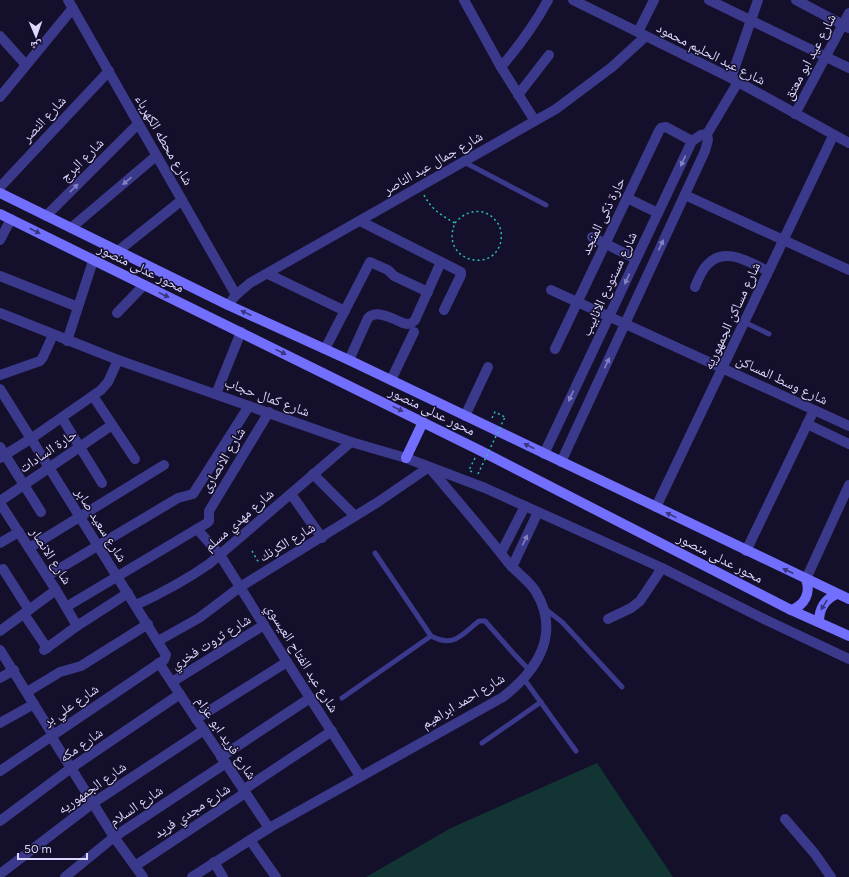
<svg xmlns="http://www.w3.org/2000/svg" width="849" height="877" font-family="Figtree,'Noto Naskh Arabic',sans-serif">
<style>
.green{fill:#123433}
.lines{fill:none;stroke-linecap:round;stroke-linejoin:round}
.path{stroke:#2bc0b7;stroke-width:1.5;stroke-dasharray:2 3;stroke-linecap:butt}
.service{stroke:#3b398b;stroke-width:5}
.minor{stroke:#3b398b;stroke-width:10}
.secondary{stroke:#726fff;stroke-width:10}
.path-bridge{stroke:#2bc0b7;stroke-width:1.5;stroke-dasharray:2 3;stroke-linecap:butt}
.oneway{fill:#8481bf}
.oneway2{fill:#3a357f}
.labels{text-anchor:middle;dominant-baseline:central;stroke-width:3;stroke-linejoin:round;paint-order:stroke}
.street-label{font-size:14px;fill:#ddd8ff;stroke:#140f2a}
</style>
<rect width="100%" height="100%" fill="#140f2a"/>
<polygon class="green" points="597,763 673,877 366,877 451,828"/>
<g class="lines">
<g class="path">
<path d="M424,195C431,209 442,216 455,223C439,261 494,275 501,241C502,234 501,226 496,221C484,206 466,210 455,223"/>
<polyline points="492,418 495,412 505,417"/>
<polyline points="472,472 469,470 475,458"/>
<polyline points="252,551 259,563"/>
</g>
<g class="service">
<polyline points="464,162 546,205"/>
<polyline points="744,322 769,334"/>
<path d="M375,553L431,636C454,648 461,635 479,621H485L514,654L530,671"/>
<polyline points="544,608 562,622 622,687"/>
<polyline points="524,679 576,751"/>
<polyline points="342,698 431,636"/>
<polyline points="482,743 541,702"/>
</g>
<g class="minor">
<polyline points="68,0 236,295"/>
<polyline points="464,0 501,67 535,121"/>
<polyline points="573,0 731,78 849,143"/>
<polyline points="709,0 849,68"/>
<polyline points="796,0 849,28"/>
<polyline points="638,32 654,0"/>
<polyline points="0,36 26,65"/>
<path d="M501,67C519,46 535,24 548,0"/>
<polyline points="731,78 758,0"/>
<polyline points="518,95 549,55"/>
<polyline points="0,97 73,8"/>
<polyline points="795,114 849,13"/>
<polyline points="0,187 109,71"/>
<polyline points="685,195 849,270"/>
<polyline points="627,198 658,213"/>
<polyline points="46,216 138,124"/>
<polyline points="360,221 461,272 461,275 444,310"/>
<polyline points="71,228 156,156"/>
<polyline points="592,237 636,259"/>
<polyline points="0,240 11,219"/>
<polyline points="118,251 182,200"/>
<polyline points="268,274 345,311"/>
<polyline points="0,276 78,307"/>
<path d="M695,287C698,280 701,271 707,265C725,245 750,263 768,271"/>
<polyline points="551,290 849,426"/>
<polyline points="228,305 236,295 250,283 556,109 612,67 646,36"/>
<polyline points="0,313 118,360 351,442 406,458 485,488 662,568 766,620 849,659"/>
<polyline points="117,313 144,285"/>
<polyline points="67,341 93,261"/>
<polyline points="325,349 370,262 388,270 394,276 428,292"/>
<polyline points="555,349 659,131 661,128 666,127 692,141"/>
<path d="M349,360L368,318C377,309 393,319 403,323C409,325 411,324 415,320L441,262"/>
<polyline points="0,375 40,361 43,357 53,335"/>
<polyline points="391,380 414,332"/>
<polyline points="0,389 166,655 164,660 0,771"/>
<polyline points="216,394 241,332"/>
<polyline points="93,396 135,459"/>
<polyline points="465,416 488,367"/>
<polyline points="62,418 102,483"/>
<polyline points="807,424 849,444"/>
<polyline points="0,447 41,512"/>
<polyline points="544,454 692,141 701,135 707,134"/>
<polyline points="0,458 32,438 101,390 108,382 118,360"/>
<polyline points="561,462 705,151 708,140 707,134 738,82"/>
<polyline points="313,474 355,516"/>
<polyline points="291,494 322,538"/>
<polyline points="0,501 112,425"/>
<polyline points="0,503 56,590 77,626"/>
<polyline points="656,507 833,136"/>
<polyline points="197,529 220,555 287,662 360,776"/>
<polyline points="0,543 19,532"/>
<polyline points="29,548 164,465"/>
<polyline points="746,551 814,410"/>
<polyline points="501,553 525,506"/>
<polyline points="512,567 538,512"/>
<polyline points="3,569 29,610"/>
<polyline points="47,576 178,498 193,494 249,406"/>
<polyline points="806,579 849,485"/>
<path d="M136,605C162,593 186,580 209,564L351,442"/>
<polyline points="66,607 207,523 209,521 209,511 269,412"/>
<polyline points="24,614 47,648"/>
<polyline points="608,619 631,608 640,601 662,568"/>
<polyline points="0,631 56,590"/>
<path d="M158,641L199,618L240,587L378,502L429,467C455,498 482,529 507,561C515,572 530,581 536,592C561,634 537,671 503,697L269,828L192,877"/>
<polyline points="0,650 53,735"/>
<polyline points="44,650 77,626 128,593"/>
<polyline points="159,663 269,828"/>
<polyline points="0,678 14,670"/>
<polyline points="172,682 264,625"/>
<polyline points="27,692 60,672 81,666 148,624"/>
<polyline points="196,719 287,662"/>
<polyline points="0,723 34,704"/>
<polyline points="51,736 114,837 143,877"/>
<polyline points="221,757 310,698"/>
<polyline points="243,790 332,731"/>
<polyline points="785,819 815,854 831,877"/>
<polyline points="0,821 71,768 180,694"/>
<polyline points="250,840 276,877"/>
<polyline points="214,862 223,877"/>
<polyline points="135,866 245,793"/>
<polyline points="0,874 93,803 204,730"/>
<polyline points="65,877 114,837 226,763"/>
</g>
<g class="secondary">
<polyline points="0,193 228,305 349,360 849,599"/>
<polyline points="0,214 479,450 791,610 849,636"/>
<polyline points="406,458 423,422"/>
<path d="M791,610C805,605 811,593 806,579"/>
<path d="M819,622C819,609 825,599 837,594"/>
</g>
<polyline class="path-bridge" points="478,474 505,417"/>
</g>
<defs><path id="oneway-solid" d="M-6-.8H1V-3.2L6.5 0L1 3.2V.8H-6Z"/></defs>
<g class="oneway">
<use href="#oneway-solid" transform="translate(683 161) rotate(115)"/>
<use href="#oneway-solid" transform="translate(127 181) rotate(140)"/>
<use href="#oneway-solid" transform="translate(74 188) rotate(-45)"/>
<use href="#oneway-solid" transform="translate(661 245) rotate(-65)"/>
<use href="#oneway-solid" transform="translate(627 279) rotate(115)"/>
<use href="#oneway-solid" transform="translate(607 363) rotate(-65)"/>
<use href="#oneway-solid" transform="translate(571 396) rotate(115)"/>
<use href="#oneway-solid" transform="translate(525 540) rotate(-64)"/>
</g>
<g class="oneway2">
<use href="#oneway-solid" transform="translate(35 231) rotate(27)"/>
<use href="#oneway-solid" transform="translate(164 295) rotate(26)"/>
<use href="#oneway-solid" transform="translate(246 313) rotate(-155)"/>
<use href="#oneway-solid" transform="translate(281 352) rotate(26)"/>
<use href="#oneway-solid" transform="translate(398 409) rotate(26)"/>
<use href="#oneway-solid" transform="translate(529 446) rotate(-154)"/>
<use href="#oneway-solid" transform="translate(671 515) rotate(-154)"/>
<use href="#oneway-solid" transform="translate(788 571) rotate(-155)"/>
<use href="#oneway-solid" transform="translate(824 605) rotate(122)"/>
</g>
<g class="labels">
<g class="street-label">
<text transform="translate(711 54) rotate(27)">شارع عبد الحليم محمود</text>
<text transform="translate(810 57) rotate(-62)">شارع عيد ابو معتق</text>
<text transform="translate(44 119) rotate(-47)">شارع النصر</text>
<text transform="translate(164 140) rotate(60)">شارع محطه الكهرباء</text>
<text transform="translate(82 160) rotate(-45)">شارع البرج</text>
<text transform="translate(433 163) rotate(-30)">شارع جمال عبد الناصر</text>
<text transform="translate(603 216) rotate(-64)">حارة ذكى المنجد</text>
<text transform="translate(141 268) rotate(26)">محور عدلى منصور</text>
<text transform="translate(609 284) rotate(-65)">شارع مستودع الانابيب</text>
<text transform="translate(732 316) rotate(-65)">شارع مساكن الجمهوريه</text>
<text transform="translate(782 380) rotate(25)">شارع وسط المساكن</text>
<text transform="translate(267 397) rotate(20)">شارع كمال حجاب</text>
<text transform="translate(432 411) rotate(26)">محور عدلى منصور</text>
<text transform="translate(48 451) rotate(-34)">حارة السادات</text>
<text transform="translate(223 460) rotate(-59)">شارع الانصارى</text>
<text transform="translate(239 520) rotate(-41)">شارع مهدي مسلم</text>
<text transform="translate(101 525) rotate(58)">شارع سعيد صابر</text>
<text transform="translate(287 542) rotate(-31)">شارع الكرنك</text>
<text transform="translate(51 556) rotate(57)">شارع الانصار</text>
<text transform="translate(720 558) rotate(27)">محور عدلى منصور</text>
<text transform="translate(211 642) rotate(-32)">شارع ثروت فخري</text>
<text transform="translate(302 658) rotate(58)">شارع عبد الفتاح العيسوي</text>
<text transform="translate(463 701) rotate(-31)">شارع احمد ابراهيم</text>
<text transform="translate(71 705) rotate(-34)">شارع علي بر</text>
<text transform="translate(226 738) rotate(56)">شارع فريد ابو عزام</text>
<text transform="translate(81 745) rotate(-35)">شارع مكه</text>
<text transform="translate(92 788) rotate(-35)">شارع الجمهوريه</text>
<text transform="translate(136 806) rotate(-34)">شارع السلام</text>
<text transform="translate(192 811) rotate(-33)">شارع مجدي فريد</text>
</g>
</g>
<g transform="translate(36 36) rotate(178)" stroke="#140f2a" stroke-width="3" paint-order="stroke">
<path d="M0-3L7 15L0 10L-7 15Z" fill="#ddd8ff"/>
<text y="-6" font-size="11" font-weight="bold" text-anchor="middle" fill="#ddd8ff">ش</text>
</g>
<path d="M18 853v6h69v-6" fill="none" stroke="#ddd8ff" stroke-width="2"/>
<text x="24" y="853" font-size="12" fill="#ddd8ff" stroke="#140f2a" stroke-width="3" paint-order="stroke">50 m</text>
</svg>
